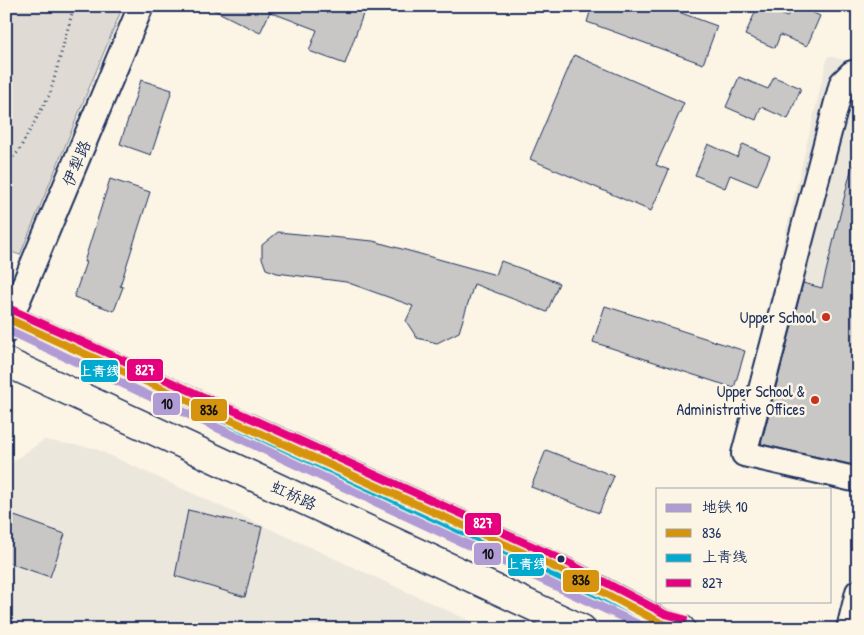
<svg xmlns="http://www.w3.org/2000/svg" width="864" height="635" font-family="'Patrick Hand','LXGW WenKai TC',sans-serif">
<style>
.built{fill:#ece7dc}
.green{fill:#dfdbd4;stroke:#7d8599}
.building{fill:#c8c7c6;stroke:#1b2f5e}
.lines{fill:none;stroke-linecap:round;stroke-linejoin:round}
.minor-casing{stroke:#1b2f5e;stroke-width:28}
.major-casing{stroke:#1b2f5e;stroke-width:31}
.path{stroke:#1b2f5e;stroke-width:3;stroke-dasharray:1 4;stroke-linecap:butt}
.minor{stroke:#fcf5e5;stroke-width:24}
.major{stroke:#fcf5e5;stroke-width:28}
.bus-1-casing{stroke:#fcf5e5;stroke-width:11}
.bus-2-casing{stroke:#fcf5e5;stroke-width:11}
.bus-3-casing{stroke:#fcf5e5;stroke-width:11}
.bus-1{stroke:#d6940e;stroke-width:8}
.bus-2{stroke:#00a9ce;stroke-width:8}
.bus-3{stroke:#e5007d;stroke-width:8}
.metro-1-casing{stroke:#fcf5e5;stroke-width:12}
.metro-1{stroke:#b09bd5;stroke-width:9}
.poi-dot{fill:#c8321e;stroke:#fcf5e5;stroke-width:2}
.bus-dot{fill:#1b2f5e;stroke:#fcf5e5;stroke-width:2}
.labels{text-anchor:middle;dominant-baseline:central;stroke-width:5;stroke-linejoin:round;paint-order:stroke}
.street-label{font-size:16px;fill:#1b2f5e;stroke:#fcf5e5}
.poi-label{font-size:16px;fill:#1b2f5e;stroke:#fcf5e5;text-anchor:end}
.line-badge{stroke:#fcf5e5;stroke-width:2}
.badge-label{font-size:14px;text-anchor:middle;font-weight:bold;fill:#fff}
.pale-badge-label{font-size:14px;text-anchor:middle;font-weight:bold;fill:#111}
</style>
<rect width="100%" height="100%" fill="#fcf5e5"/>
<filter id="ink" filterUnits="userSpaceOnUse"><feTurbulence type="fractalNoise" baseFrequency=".02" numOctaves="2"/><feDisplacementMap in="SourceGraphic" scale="10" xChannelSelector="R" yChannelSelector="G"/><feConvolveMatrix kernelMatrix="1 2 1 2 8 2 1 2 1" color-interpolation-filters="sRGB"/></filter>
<g filter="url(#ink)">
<g class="built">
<polygon points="828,56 858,63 858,492 730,463"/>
<polygon points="44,440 94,448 488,629 6,629 6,466"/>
</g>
<polygon class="green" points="6,6 123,6 20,255 6,250"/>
<g class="building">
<polygon points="206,6 366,6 345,64 309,51 317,30 270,12 260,33"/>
<polygon points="592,6 662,6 717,26 703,64 587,22"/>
<polygon points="758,6 763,6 787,17 792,6 798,6 820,16 807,46 780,35 775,48 745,35"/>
<polygon points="574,55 684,103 656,165 669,170 651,211 530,159"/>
<polygon points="739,77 768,89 774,77 801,88 788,119 761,107 756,120 726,107"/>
<polygon points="141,80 172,90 151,155 120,144"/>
<polygon points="708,144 737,157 743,144 770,156 757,186 730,175 725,188 695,175"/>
<polygon points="852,166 858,166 858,466 761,444 803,283 822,288"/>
<polygon points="110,179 150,192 120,286 123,287 114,311 74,297 86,262 84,262"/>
<polygon points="278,232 373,241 496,275 501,261 559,283 547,312 474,284 459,332 437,343 417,338 406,321 413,306 346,282 277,273 266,269 262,258 262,245"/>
<polygon points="605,306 745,351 734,388 593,342"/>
<polygon points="546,450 614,476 599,513 531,487"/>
<polygon points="188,510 262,527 245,597 175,576"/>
<polygon points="6,513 65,534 50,577 6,562"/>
</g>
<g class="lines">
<g class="minor-casing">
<g id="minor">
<polyline points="858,72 852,73 842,83 744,454 858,480"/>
<polyline points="6,331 10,319 141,6"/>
<polyline points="849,629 858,592"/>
</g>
</g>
<g class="major-casing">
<g id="major">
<polyline points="6,318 559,569 661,623 681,629"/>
<polyline points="6,362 582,629"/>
</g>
</g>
<polyline class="path" points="6,164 18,152 50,94 74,6"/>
<use href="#minor" class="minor"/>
<use href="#major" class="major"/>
<g class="bus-1-casing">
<polyline id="bus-1" points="6,318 559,569 661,623 680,629"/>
</g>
<g class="bus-2-casing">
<polyline id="bus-2" points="6,329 555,578 650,629"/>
</g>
<g class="bus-3-casing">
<polyline id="bus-3" points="10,309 563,560 665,614 684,619"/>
</g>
<use href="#bus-1" class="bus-1"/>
<use href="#bus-2" class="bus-2"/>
<use href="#bus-3" class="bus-3"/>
<g class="metro-1-casing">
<polyline id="metro-1" points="6,329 648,629"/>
</g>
<use href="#metro-1" class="metro-1"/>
</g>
</g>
<g class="poi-dot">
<circle cx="826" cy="317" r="5"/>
<circle cx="815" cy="400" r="5"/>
</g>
<circle class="bus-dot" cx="561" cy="559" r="4.5"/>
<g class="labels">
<g class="street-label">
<text transform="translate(76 163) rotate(-67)">伊犁路</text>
<text transform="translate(294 495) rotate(25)">虹桥路</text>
</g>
<g class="poi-label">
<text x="816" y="317">Upper School</text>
<text x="805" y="391">Upper School &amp;<tspan x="805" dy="18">Administrative Offices</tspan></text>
</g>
</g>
<g class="line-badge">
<rect x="126" y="358" width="38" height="24" rx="5" fill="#e5007d"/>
<rect x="80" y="359" width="39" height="24" rx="5" fill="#00a9ce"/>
<rect x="152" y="392" width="29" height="24" rx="5" fill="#b09bd5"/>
<rect x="190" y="398" width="38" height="24" rx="5" fill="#d6940e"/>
<rect x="464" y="512" width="38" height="24" rx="5" fill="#e5007d"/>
<rect x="473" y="542" width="29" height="24" rx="5" fill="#b09bd5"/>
<rect x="507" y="553" width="38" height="24" rx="5" fill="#00a9ce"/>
<rect x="562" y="569" width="38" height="24" rx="5" fill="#d6940e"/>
</g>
<g class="badge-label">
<text x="145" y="375">827</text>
<text x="99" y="376">上青线</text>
<text x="483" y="528">827</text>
<text x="526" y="569">上青线</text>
</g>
<g class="pale-badge-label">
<text x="167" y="409">10</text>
<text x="209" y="415">836</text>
<text x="488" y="559">10</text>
<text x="581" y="585">836</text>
</g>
<rect width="864" height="635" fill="none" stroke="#fcf5e5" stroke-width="25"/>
<rect x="12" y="12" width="839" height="610" fill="none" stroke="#1b2f5e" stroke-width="2" filter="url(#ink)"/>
<rect x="656" y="488" width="175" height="115" fill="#fcf5e5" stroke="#a2a6af"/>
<rect x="666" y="504" width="25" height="8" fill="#b09bd5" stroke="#a2a6af"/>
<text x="702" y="512" font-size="15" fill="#1b2f5e">地铁 10</text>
<rect x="666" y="529" width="25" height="8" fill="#d6940e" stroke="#a2a6af"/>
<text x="702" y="538" font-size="15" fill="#1b2f5e">836</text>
<rect x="666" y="554" width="25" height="8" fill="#00a9ce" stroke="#a2a6af"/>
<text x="702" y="562" font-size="15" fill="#1b2f5e">上青线</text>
<rect x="666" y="579" width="25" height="8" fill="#e5007d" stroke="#a2a6af"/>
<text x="702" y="588" font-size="15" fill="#1b2f5e">827</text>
</svg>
